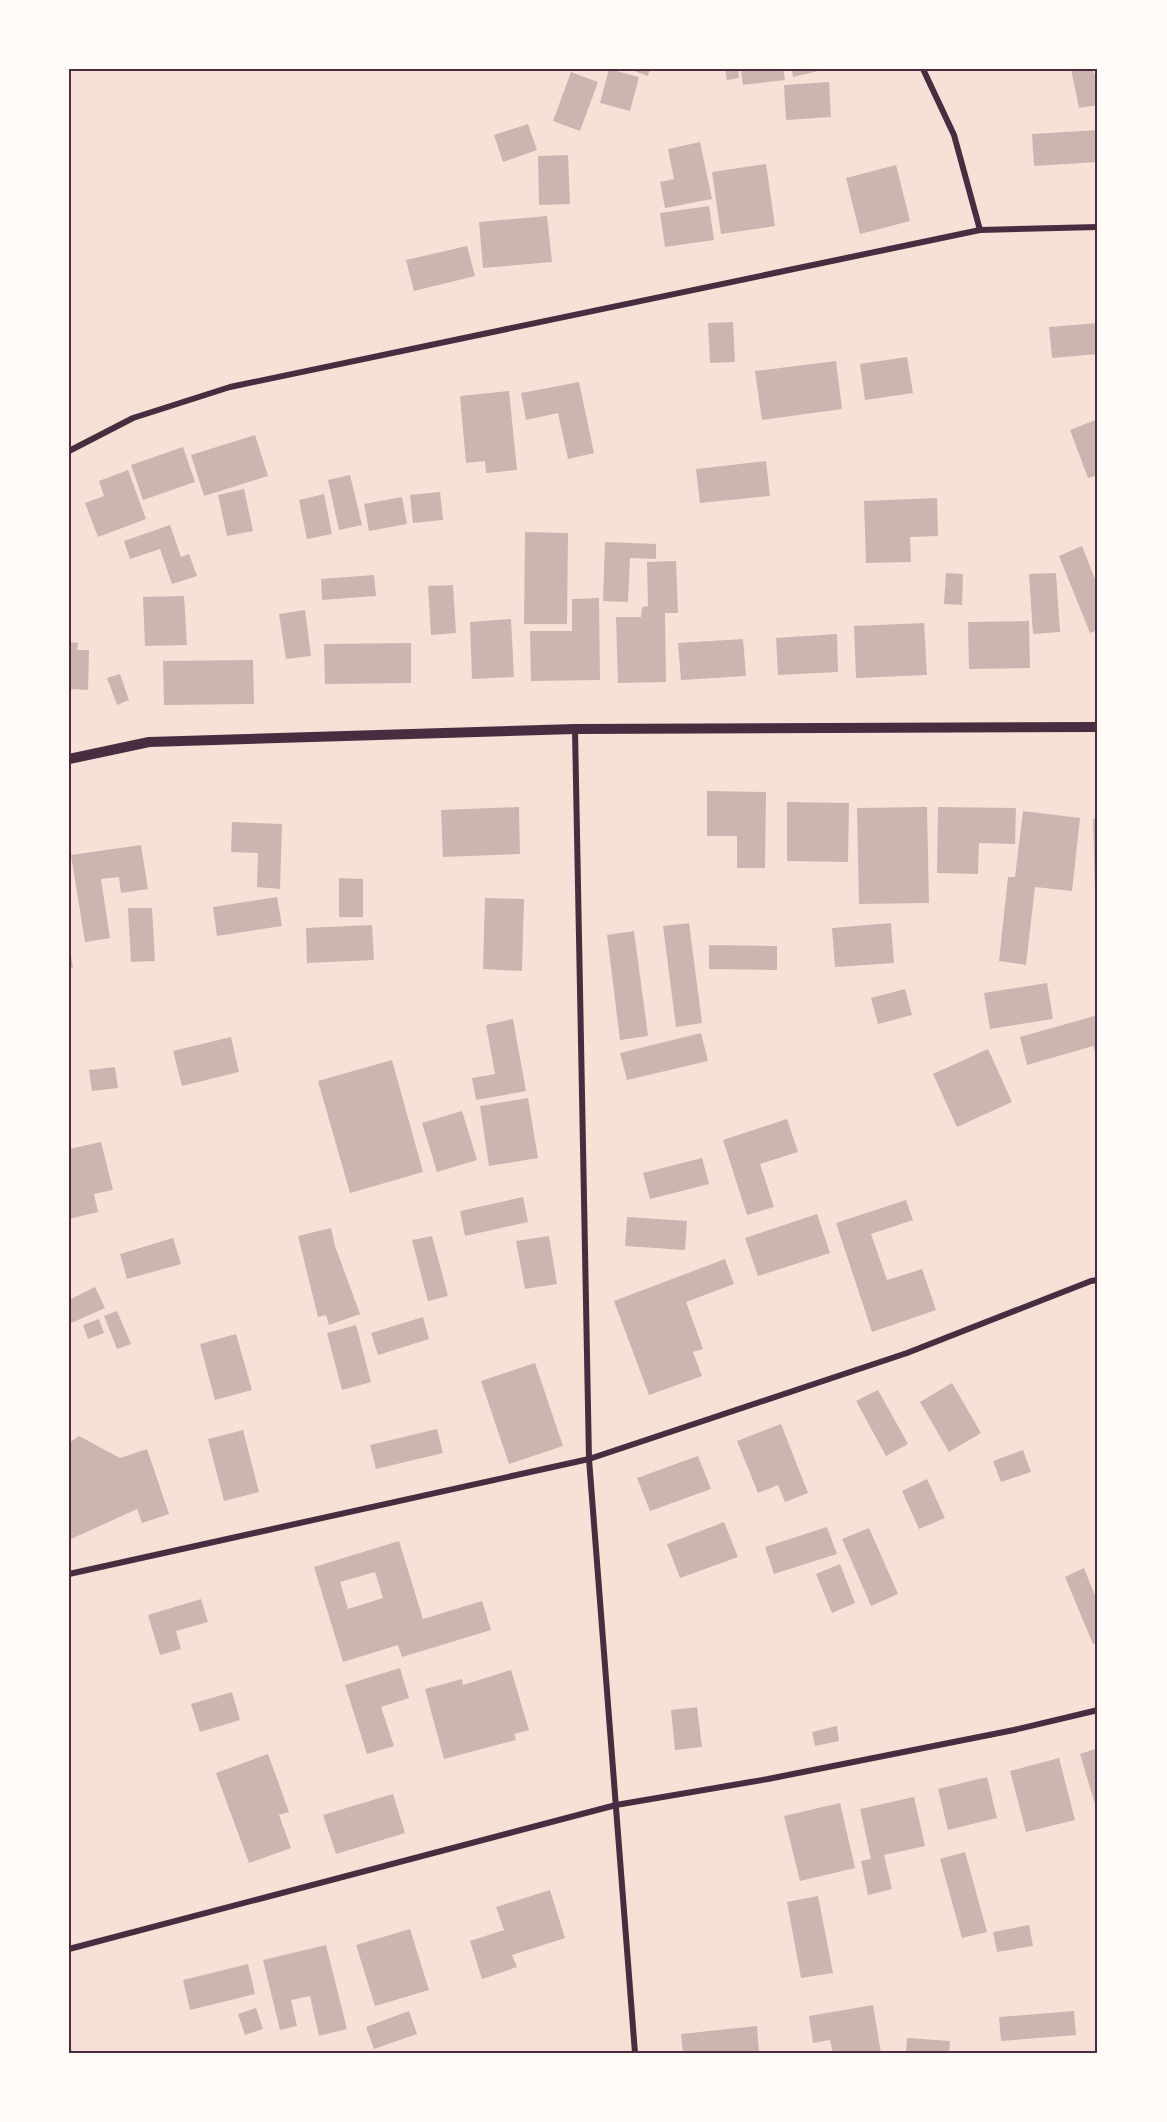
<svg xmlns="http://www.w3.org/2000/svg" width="1167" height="2122" font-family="Signika,sans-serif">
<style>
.building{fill:#ccb4b1;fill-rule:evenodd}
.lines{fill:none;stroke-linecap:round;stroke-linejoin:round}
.minor{stroke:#4a2c40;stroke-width:6}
.tertiary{stroke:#4a2c40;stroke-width:10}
.neatline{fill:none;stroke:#4a2c40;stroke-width:2}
</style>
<rect width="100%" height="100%" fill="#f7e1d7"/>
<g class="building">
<polygon points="609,69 639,77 630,111 600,103"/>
<polygon points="629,69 650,69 648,76"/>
<polygon points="725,69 738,69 739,78 727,80"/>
<polygon points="741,69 783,69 785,80 743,85"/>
<polygon points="792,69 822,69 822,70 793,77"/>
<polygon points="1071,69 1093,69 1094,74 1098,73 1098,105 1079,108"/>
<polygon points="571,72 598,82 580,131 553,121"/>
<polygon points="829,82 831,117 786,120 784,85"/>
<polygon points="528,124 537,150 503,162 494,135"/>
<polygon points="1098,130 1098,162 1034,166 1032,134"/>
<polygon points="700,142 712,199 665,208 660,182 674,179 668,149"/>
<polygon points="568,155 570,204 539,205 538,156"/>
<polygon points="766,164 775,226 721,234 712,172"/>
<polygon points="896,165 910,221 860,234 846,178"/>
<polygon points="709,206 714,240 665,247 660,213"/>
<polygon points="547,216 552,262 483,268 479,222"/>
<polygon points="467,246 475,276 414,291 406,260"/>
<polygon points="733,322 735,362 710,363 708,323"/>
<polygon points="1098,323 1098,354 1052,358 1049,327"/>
<polygon points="907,357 913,393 865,400 860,364"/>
<polygon points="836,361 842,409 762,420 755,371"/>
<polygon points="579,382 594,453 568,459 558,413 526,420 521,393"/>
<polygon points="509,391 517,470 486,473 485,461 466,463 460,396"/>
<polygon points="1098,419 1098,475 1088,478 1070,430"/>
<polygon points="255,435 268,476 204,496 191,455"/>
<polygon points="183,447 195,482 143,500 131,465"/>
<polygon points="766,461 770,496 700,503 696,469"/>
<polygon points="128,470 146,519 98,537 85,503 104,496 99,481"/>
<polygon points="350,475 362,525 339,530 328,480"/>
<polygon points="244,489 253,531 227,536 218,495"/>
<polygon points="440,492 443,520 413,523 410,495"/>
<polygon points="324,494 332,534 307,539 299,500"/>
<polygon points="402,497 407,524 369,531 364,504"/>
<polygon points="937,498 938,536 910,537 911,562 866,563 864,501"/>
<polygon points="170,525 181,557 189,554 197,576 172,584 160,549 130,559 124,541"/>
<polygon points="525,532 568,533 567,624 524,624"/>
<polygon points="605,542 656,544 656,559 630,558 628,602 603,601"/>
<polygon points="1082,546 1098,587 1098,630 1090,633 1059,556"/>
<polygon points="676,561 678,613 665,613 666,682 618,683 616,617 641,617 642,607 648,606 647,562"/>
<polygon points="946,573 963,574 962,605 944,604"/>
<polygon points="1056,573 1060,632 1033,634 1029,574"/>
<polygon points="374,575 376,596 322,600 321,579"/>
<polygon points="453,585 456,633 431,635 428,586"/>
<polygon points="184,596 187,645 145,646 143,597"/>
<polygon points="599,598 600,680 531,681 530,631 572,631 572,599"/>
<polygon points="305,610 311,656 286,659 279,614"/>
<polygon points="511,619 514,677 472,679 470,622"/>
<polygon points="1029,621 1030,668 969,669 968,622"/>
<polygon points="924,623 927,675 856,678 854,626"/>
<polygon points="837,634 838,672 778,675 776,638"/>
<polygon points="743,639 746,676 681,680 678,643"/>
<polygon points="69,642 78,643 77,650 89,650 88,690 70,689"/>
<polygon points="411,643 411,683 325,684 324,644"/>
<polygon points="253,660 254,704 164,705 163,661"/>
<polygon points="120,674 129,700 117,705 107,678"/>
<polygon points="707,791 766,792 765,868 737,868 737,836 707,836"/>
<polygon points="787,802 849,803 848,862 787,861"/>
<polygon points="519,807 520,854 443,857 441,810"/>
<polygon points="927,807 929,903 859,904 857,808"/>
<polygon points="938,807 1016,808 1015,844 979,843 978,874 937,873"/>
<polygon points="1023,811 1080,818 1072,891 1035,887 1026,965 999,961 1008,877 1015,877"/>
<polygon points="1093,819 1098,819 1098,928 1096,928"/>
<polygon points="232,822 282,824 280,889 257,887 258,853 231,852"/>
<polygon points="141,845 148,889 121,893 119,877 101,879 110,938 85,942 71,855"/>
<polygon points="339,878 363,879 363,917 339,917"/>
<polygon points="277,897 282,926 217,936 213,907"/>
<polygon points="485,898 524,899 522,971 483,969"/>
<polygon points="128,908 152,908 155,961 131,962"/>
<polygon points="689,923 702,1023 676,1027 663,926"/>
<polygon points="891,923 894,963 835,967 832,928"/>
<polygon points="372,925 374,960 307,963 306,928"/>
<polygon points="634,931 648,1036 620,1040 607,935"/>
<polygon points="709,945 777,946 777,970 709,969"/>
<polygon points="69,946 73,967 69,968"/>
<polygon points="1047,983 1053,1019 990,1029 984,993"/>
<polygon points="905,989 912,1015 878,1024 871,998"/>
<polygon points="1098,1015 1098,1062 1093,1046 1027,1065 1020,1037"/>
<polygon points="513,1019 526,1091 476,1100 472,1078 495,1074 486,1025"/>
<polygon points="701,1033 708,1061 627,1080 620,1053"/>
<polygon points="231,1037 239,1072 182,1086 173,1051"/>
<polygon points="988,1049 1012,1102 957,1127 933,1074"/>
<polygon points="392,1060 423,1172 350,1193 318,1081"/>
<polygon points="115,1067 118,1088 92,1091 89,1070"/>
<polygon points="528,1098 538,1158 489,1166 480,1106"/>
<polygon points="462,1111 477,1160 437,1172 422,1123"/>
<polygon points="787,1119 798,1152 760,1164 774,1207 747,1215 723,1140"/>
<polygon points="101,1142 113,1190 94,1194 98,1212 69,1219 69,1149"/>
<polygon points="702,1158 709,1184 650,1199 643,1173"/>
<polygon points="523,1197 528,1222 465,1236 460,1211"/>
<polygon points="906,1200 913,1220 871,1234 887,1280 922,1269 936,1310 872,1332 836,1223"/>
<polygon points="817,1214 830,1253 758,1276 745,1238"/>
<polygon points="627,1217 687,1221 685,1250 625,1246"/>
<polygon points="331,1228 335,1246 360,1314 329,1325 326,1315 318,1317 298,1236"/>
<polygon points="432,1236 448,1296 428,1301 412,1240"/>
<polygon points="549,1236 557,1284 525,1289 516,1241"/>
<polygon points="173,1238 181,1264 127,1279 120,1254"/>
<polygon points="725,1259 734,1284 686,1302 703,1349 693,1352 702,1376 649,1395 614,1301"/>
<polygon points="95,1287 105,1308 69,1324 69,1300"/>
<polygon points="117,1311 131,1344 117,1349 104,1316"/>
<polygon points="423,1317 429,1339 378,1355 371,1333"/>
<polygon points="99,1319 104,1333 88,1339 83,1325"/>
<polygon points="356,1325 371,1382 342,1390 327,1333"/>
<polygon points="236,1334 252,1390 215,1400 200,1344"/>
<polygon points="535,1363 563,1446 509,1464 481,1381"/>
<polygon points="952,1383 981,1433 949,1452 920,1402"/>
<polygon points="878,1390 908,1444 886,1456 856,1401"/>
<polygon points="781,1424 808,1493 785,1502 778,1485 758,1493 737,1441"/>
<polygon points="437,1429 443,1453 376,1469 370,1445"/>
<polygon points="243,1430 259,1492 224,1501 208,1439"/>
<polygon points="79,1436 120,1458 147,1449 169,1514 142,1523 137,1509 69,1540 69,1443"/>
<polygon points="1023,1450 1031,1472 1001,1482 993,1461"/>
<polygon points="698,1456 711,1489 650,1511 637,1478"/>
<polygon points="927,1479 945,1518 919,1529 902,1491"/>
<polygon points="724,1522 738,1557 680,1578 667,1544"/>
<polygon points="827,1527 837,1554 774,1574 765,1547"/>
<polygon points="869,1528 898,1594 871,1606 842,1539"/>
<path d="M399,1541L423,1619L482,1601L491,1630L402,1657L398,1645L343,1662L314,1567ZM375,1572L383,1598L348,1609L340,1582Z"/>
<polygon points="840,1564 855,1603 832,1613 816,1574"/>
<polygon points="1084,1568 1098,1603 1098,1642 1093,1644 1065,1577"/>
<polygon points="201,1599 208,1622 176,1631 181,1649 160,1655 148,1615"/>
<polygon points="400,1668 409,1698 381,1707 394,1746 367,1754 345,1685"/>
<polygon points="511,1670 529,1730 514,1734 516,1740 444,1759 425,1689 462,1679 463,1685"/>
<polygon points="232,1692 240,1720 200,1732 191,1704"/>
<polygon points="697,1707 702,1747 675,1750 671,1710"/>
<polygon points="837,1726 839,1741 815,1746 812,1732"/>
<polygon points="1098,1748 1098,1811 1097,1811 1080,1754"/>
<polygon points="268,1754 289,1812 279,1815 291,1848 249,1863 216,1773"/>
<polygon points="1059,1758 1075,1820 1026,1832 1010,1771"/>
<polygon points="987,1777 997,1818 948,1830 938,1789"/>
<polygon points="393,1794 405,1833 336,1854 323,1815"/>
<polygon points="914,1797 925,1846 884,1855 892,1889 868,1895 861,1861 871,1859 860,1809"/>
<polygon points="840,1803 855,1868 800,1881 784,1816"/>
<polygon points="965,1852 987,1932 962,1938 940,1859"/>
<polygon points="550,1890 565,1938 512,1955 517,1967 482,1979 470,1941 504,1930 496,1907"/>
<polygon points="818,1896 833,1973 801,1978 787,1902"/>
<polygon points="1029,1925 1033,1946 997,1952 993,1932"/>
<polygon points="410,1929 429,1990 375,2006 356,1945"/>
<polygon points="326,1945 347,2029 319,2036 310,1996 291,2000 297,2026 280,2030 263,1960"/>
<polygon points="248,1964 255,1994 190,2010 183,1980"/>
<polygon points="873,2005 881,2053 833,2053 830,2040 813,2043 809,2016"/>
<polygon points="256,2008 263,2029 245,2035 238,2014"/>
<polygon points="409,2011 417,2034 374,2049 366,2027"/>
<polygon points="1074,2011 1076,2035 1001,2041 999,2017"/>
<polygon points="757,2026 759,2053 683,2053 681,2034"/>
<polygon points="907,2038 950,2041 949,2053 906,2053"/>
<polygon points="69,2039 70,2039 72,2053 69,2053"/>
</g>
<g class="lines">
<g class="minor">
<polyline points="923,69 954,135 980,230"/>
<polyline points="69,451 133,418 230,387 980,230 1098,227"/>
<polyline points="575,729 589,1459 635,2053"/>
<polyline points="69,1574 589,1459 907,1353 1091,1281 1098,1280"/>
<polyline points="69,1949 616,1805 768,1779 1014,1730 1098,1710"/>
</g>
<polyline class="tertiary" points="69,759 149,742 575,729 1098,727"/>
</g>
<rect width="1167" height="2122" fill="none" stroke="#fffaf5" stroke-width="141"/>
<rect x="70" y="70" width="1026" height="1982" class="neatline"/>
</svg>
